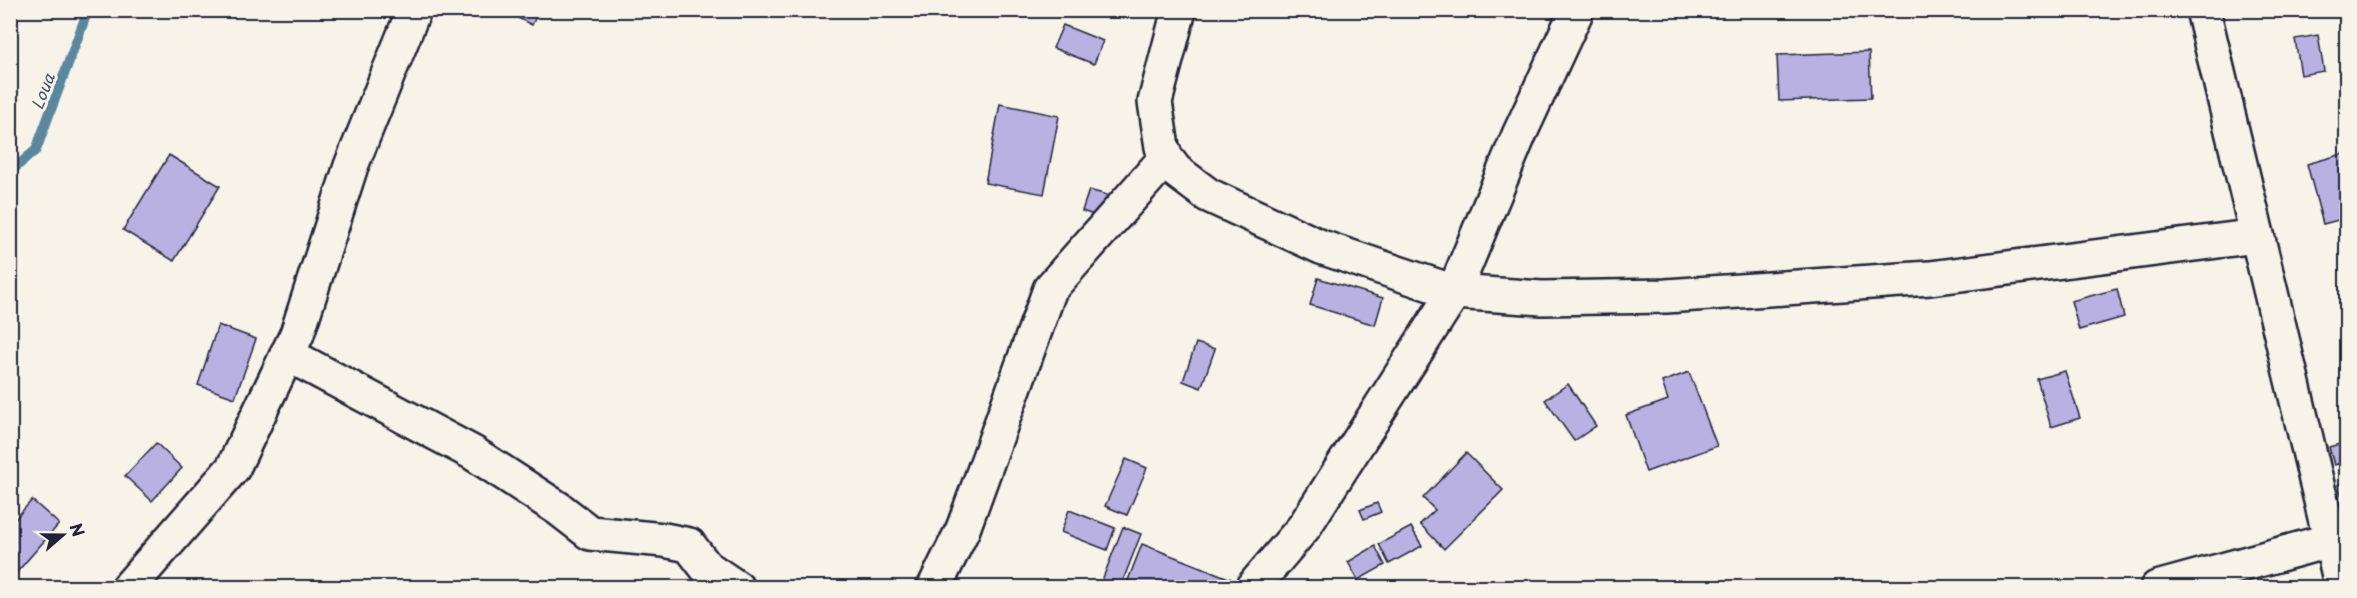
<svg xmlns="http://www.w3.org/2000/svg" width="2357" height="598" font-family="'Playpen Sans',sans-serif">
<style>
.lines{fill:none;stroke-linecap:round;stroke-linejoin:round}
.stream{stroke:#5a869e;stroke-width:10}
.building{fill:#b8b1e2;stroke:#22223b;stroke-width:1.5}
.minor-casing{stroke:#22223b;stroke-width:38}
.minor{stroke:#f7f3e8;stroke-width:33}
.labels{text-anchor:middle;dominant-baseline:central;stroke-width:6;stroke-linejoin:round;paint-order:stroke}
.water-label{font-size:16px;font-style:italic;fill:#3e546d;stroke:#f7f3e8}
</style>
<rect width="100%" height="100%" fill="#f7f3e8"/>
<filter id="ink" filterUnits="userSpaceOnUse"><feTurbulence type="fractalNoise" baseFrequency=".0167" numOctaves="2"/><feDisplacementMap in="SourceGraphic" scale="12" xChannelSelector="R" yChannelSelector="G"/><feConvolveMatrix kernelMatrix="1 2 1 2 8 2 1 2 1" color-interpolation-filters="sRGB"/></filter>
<g filter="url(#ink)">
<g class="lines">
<polyline class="stream" points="10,172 36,150 88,10"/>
</g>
<g class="building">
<polygon points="502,10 539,10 532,25"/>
<polygon points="1063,25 1103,41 1094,64 1053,48"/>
<polygon points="2318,35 2324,71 2301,75 2295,39"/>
<polygon points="1869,52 1871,98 1779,101 1777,55"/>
<polygon points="1000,104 1059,116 1044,194 985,183"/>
<polygon points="2346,153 2346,218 2323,224 2307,164"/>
<polygon points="169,155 220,186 174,261 123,230"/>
<polygon points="1089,190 1107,195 1100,217 1082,211"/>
<polygon points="1318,278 1383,298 1375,325 1310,305"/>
<polygon points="2117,289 2124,317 2079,330 2071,301"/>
<polygon points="218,325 256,339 235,398 198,385"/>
<polygon points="1196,343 1215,349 1201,388 1183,381"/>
<polygon points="2065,371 2080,418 2051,427 2037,379"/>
<polygon points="1689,372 1717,446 1646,472 1626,415 1668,400 1662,382"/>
<polygon points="1568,384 1596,426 1574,441 1545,400"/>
<polygon points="2346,442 2346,462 2334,465 2329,447"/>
<polygon points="156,443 182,468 152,501 125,476"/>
<polygon points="1466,453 1503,490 1444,549 1420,524 1435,510 1423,498"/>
<polygon points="1126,459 1147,468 1127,515 1105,506"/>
<polygon points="2346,482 2346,501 2344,502 2338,485"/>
<polygon points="32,500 59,524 10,580 10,525"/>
<polygon points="1377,503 1381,512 1364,519 1360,510"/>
<polygon points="1069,510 1115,528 1107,550 1061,532"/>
<polygon points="1123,527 1141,534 1120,588 1099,588"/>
<polygon points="1411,527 1422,546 1389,564 1379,544"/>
<polygon points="1142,544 1231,579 1227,588 1125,588"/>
<polygon points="1375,546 1385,565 1358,580 1348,562"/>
</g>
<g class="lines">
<g class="minor-casing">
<g id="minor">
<polyline points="1179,10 1155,102 1162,147 1166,158 1176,171 1208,195 1321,247 1454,292 1542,298 1666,296 1930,278 2257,236"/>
<polyline points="2203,10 2342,588"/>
<polyline points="287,354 473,453 559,509 590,533 664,540 689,545 706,567 737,588"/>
<polyline points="128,588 233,468 297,334 351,166 414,10"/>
<polyline points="934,588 963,529 1050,289 1166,158"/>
<polyline points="1252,588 1304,527 1454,292 1519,135 1577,10"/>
<polyline points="2157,588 2346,536"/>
</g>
</g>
<use href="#minor" class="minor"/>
</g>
</g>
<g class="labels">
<g class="water-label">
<text transform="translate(42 91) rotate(-69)">Loua</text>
</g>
</g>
<rect width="2357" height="598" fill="none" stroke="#f7f3e8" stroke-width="36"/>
<rect x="18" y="18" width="2321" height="562" fill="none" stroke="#22223b" stroke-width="2" filter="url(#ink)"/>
<g transform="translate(63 535) rotate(70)" stroke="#f7f3e8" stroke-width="4.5" paint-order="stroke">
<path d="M0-4.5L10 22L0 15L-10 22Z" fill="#22223b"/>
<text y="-9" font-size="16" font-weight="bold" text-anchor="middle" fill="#22223b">N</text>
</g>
</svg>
